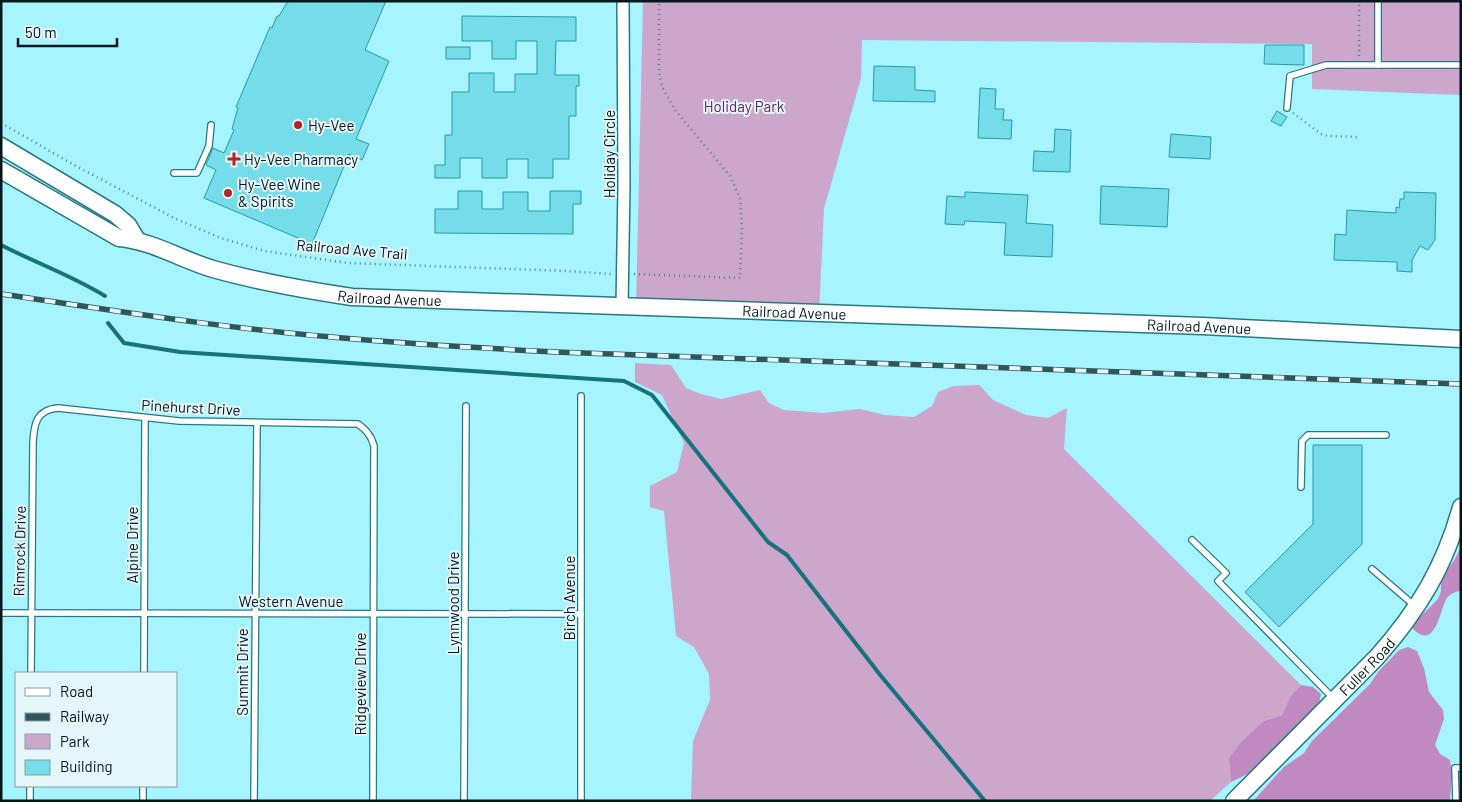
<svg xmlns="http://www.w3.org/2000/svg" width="1462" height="802" font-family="Barlow,sans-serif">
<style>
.green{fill:#cca6cb}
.forest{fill:#c189c1}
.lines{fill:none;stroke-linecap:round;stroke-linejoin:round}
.stream{stroke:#16737e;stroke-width:4}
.building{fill:#75ddea;stroke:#2799a6}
.lane-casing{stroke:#277983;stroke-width:8}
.street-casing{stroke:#277983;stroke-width:14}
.secondary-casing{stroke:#277983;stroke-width:19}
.path{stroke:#52838a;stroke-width:2.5;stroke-dasharray:1 4;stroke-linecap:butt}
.lane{stroke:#fff;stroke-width:5.5}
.street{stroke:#fff;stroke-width:11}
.secondary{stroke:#fff;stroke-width:16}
.rail-casing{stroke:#30555b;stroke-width:5.5}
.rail{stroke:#e4f6f9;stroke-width:4;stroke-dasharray:11;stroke-linecap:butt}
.poi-dot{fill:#b42424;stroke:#e4f6f9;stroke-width:2}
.labels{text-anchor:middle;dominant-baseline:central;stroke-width:4;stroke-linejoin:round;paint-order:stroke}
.park-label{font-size:15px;fill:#652267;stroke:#e4f6f9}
.poi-label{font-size:15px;fill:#02171a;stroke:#e4f6f9;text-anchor:start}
.street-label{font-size:15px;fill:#02171a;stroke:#e4f6f9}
</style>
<rect width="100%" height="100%" fill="#a5f4ff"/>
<g class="green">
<polygon points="643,1 1461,1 1461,95 1312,89 1312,44 862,40 861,78 824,209 819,313 636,307"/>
<polygon points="635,363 671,365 686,388 701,394 721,399 760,390 769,403 784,410 823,413 860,409 885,415 914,417 932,406 938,392 954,386 979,385 993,400 1026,415 1048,418 1067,408 1064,449 1301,685 1290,697 1282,715 1264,721 1229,758 1231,782 1210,801 691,801 693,741 710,700 709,674 694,647 676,636 664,511 650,507 650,486 677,472 684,443 662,395 635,382"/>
</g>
<g class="forest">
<path d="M1461,546V590C1456,592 1451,593 1447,598C1439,611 1436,651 1413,629V624L1438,599L1441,591V576C1451,567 1456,558 1461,546Z"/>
<polygon points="1408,647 1417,651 1424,668 1429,692 1443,710 1444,719 1435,745 1440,754 1450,760 1452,774 1450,801 1253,801 1284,767 1304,753 1312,741 1370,684 1378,672 1399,650"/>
<polygon points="1301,685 1313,687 1321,694 1318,708 1254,771 1231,782 1229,758 1241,742 1264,721 1282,715 1290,697"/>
</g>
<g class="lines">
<g class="stream">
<path d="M1,245C36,263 73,276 105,296"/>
<polyline points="108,323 124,343 180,352 624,381 652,395 768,542 787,555 881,676 985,801"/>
</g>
</g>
<g class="building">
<polygon points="288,1 386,1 365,50 389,61 356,139 369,144 362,160 349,154 312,244 204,198 216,170 206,165 213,148 224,153 234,130 232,129 238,108 236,107 270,27 272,28 277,16 279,16"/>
<polygon points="462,16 576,17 576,41 556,41 555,75 579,75 579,86 576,86 576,116 569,116 569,159 553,159 553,178 528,178 528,159 507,159 507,178 482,178 482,158 460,158 460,178 435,178 435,165 445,165 445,135 452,135 452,92 469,92 469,73 494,73 494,92 515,92 515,74 537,74 537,41 516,41 516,59 492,59 492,41 462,41"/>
<polygon points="1265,45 1304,45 1304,65 1264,64"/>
<rect x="446" y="47" width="24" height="12"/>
<polygon points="874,66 915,67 915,90 935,91 935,102 873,101"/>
<polygon points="980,88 996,89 995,109 1004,109 1003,120 1012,120 1011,139 978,138"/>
<polygon points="1277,111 1287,117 1281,126 1271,121"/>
<polygon points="1055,129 1071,130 1070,172 1033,171 1034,151 1054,152"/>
<polygon points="1171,134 1211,137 1210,159 1169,157"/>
<polygon points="1101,186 1169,189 1167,227 1100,224"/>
<polygon points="458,191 482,191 482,209 503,209 503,192 528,192 528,211 550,211 550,191 581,191 581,204 573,204 573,234 435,233 435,209 458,209"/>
<polygon points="965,192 1028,195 1026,223 1053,225 1052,257 1004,255 1006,223 965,221 964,225 945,224 947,196 965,197"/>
<polygon points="1404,192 1436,193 1435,240 1428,250 1420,246 1412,260 1412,272 1397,271 1397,262 1334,260 1335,234 1346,235 1347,210 1396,213 1396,207 1399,208 1400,199 1404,199"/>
<polygon points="1313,445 1362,445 1362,544 1279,627 1245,592 1313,524"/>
</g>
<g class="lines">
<g class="lane-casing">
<g id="lane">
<polyline points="1378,65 1378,1"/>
<polyline points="1287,108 1290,76 1326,65 1461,65"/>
<polyline points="174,173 197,173 209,146 211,125"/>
<polyline points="1301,487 1302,441 1308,435 1386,435"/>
<polyline points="1192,540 1226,573 1218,581 1333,698"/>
<polyline points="1372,569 1416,607"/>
<polyline points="1,613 581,614"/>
<path d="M31,673L33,443C34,424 36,410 58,408L179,421L358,424C366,430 371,435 374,446L373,801"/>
<polyline points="144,673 145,418"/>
<polyline points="30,801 30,786"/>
<polyline points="143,801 143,786"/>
<polyline points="254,801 257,423"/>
<polyline points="464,801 466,406"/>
<polyline points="581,801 581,396"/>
<polyline points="1456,801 1455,768 1461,768"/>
</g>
</g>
<g class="street-casing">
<polyline id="street" points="622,307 624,185 623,1"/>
</g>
<g class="secondary-casing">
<g id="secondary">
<polyline points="1,146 115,214 128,225 137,240"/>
<path id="s1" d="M1,170L119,238C153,241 182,260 213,269C259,282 305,290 352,297L1203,326L1461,339"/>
<path id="s2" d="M1234,801L1377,657C1418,611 1445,566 1461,507"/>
</g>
</g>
<g class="path">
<polyline points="1359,56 1359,1"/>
<polyline points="1293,113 1321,134 1328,136 1359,137"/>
<polyline points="1,123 76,166 176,219 221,238 264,251 348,263 567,271 611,274"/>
<polyline points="634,274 740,278 742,228 740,198 730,176 675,110 662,87 659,72 659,1"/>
</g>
<use href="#lane" class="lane"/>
<use href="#street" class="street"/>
<use href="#secondary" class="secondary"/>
<g class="rail-casing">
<path id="rail" d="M1,294C111,310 221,328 332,337C406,344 481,348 555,352L1461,384"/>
</g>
<use href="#rail" class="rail"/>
</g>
<g class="poi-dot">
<circle cx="298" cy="125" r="5"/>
<path d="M231.5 151.5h5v5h5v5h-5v5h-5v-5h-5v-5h5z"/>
<circle cx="228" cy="193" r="5"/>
</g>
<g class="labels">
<g class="park-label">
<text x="744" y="106">Holiday Park</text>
</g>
<g class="poi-label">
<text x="308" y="125">Hy-Vee</text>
<text x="244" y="159">Hy-Vee Pharmacy</text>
<text x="238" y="184">Hy-Vee Wine<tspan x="238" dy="17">&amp; Spirits</tspan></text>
</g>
<g class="street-label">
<text transform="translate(609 154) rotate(-90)">Holiday Circle</text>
<text transform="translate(352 249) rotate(5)">Railroad Ave Trail</text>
<text stroke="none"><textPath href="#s1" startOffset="415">Railroad Avenue</textPath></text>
<text stroke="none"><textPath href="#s1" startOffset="820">Railroad Avenue</textPath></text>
<text stroke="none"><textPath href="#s1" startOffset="1225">Railroad Avenue</textPath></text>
<text transform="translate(191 407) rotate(3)">Pinehurst Drive</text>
<text transform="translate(132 545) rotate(-90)">Alpine Drive</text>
<text transform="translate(19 551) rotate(-89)">Rimrock Drive</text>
<text transform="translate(569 598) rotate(-90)">Birch Avenue</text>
<text x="291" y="601">Western Avenue</text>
<text transform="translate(453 603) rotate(-90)">Lynnwood Drive</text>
<text stroke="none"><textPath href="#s2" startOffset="189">Fuller Road</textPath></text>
<text transform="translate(242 672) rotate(-90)">Summit Drive</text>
<text transform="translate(360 684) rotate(-90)">Ridgeview Drive</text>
</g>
</g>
<rect width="1462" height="802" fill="none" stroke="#02171a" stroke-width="5"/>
<rect x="15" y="672" width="162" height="115" fill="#e4f6f9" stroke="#8a9da0"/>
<rect x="25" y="688" width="25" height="8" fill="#ffffff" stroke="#8a9da0"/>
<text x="60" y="697" font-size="15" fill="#02171a">Road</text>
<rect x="25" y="713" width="25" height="8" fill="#30555b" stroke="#8a9da0"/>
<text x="60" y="722" font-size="15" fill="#02171a">Railway</text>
<rect x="25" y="734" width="25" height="15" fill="#cca6cb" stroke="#8a9da0"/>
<text x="60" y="747" font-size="15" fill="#02171a">Park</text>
<rect x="25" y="760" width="25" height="15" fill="#75ddea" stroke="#8a9da0"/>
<text x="60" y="772" font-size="15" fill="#02171a">Building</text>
<path d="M18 38v8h99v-8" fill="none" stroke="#02171a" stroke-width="2.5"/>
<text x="25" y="38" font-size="15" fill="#02171a" stroke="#e4f6f9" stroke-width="4" paint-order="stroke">50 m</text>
</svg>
